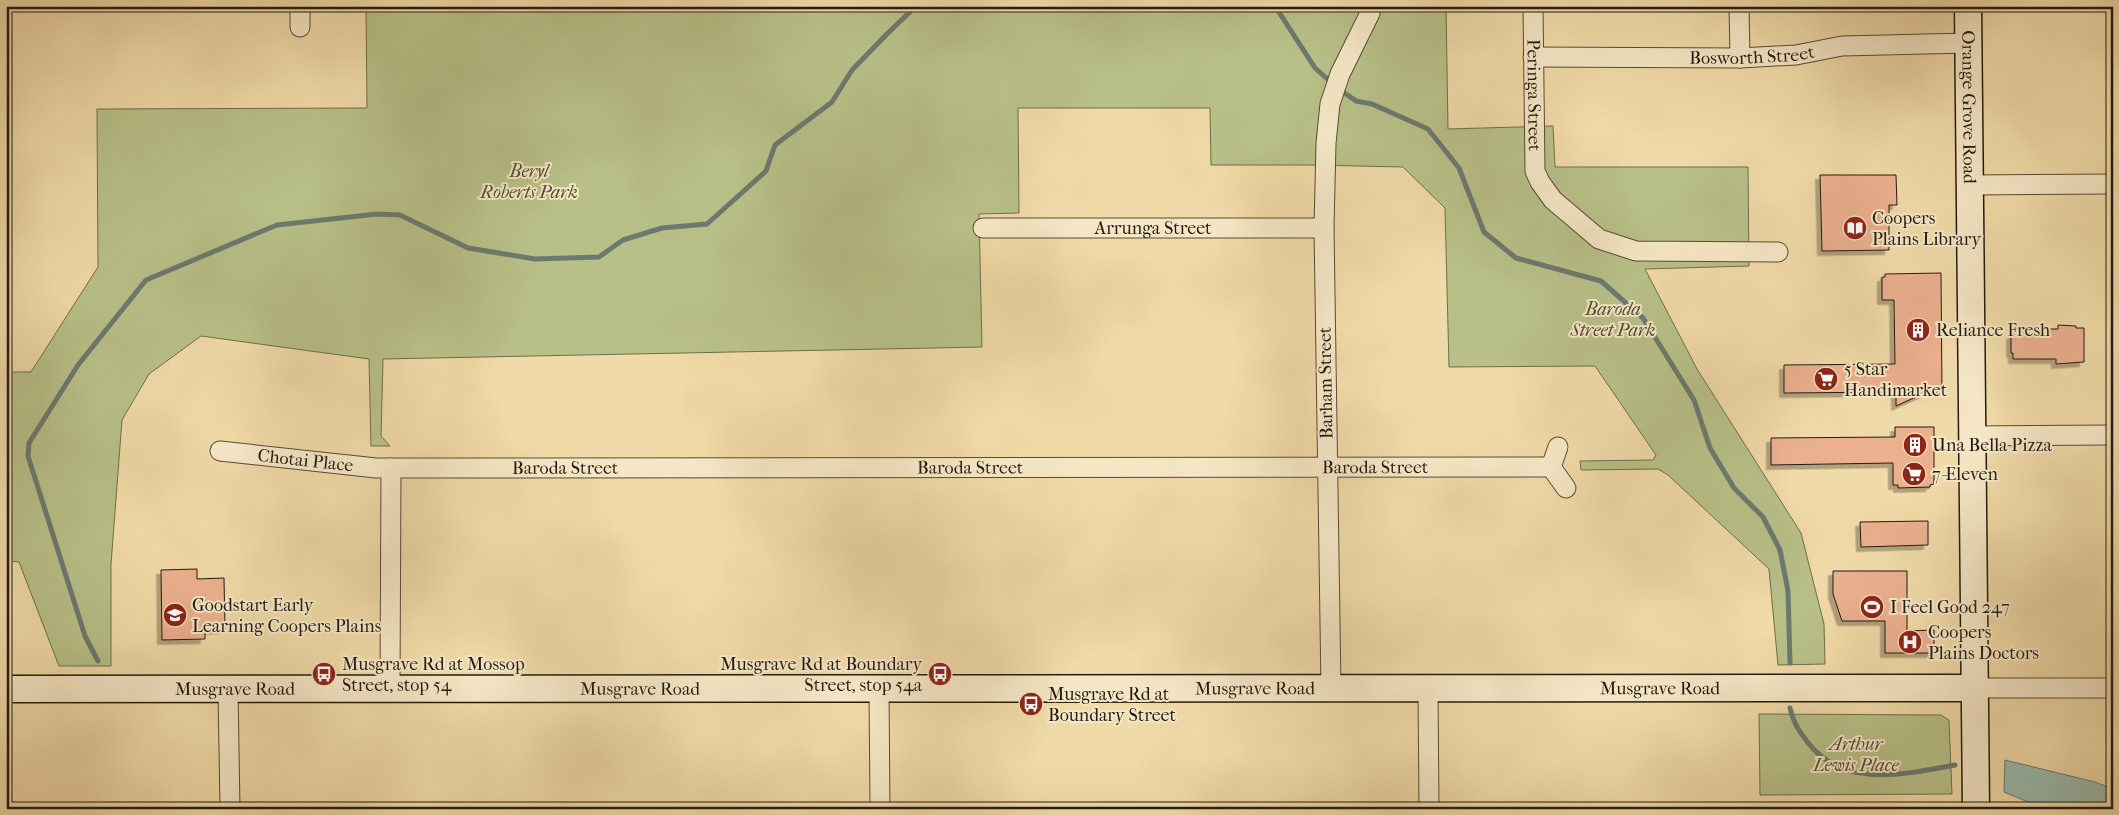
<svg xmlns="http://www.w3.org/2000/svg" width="2119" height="815" font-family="'IM FELL French Canon',serif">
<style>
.green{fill:#b8c088;stroke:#6e6e4d}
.water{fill:#9bbaad;stroke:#6b7a6f}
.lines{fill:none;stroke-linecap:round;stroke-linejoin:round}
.stream{stroke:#6b7a6f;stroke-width:5}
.building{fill:#ebb08e;stroke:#231b12;filter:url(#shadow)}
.street-casing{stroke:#564b37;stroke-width:21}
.secondary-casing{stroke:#231b12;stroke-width:29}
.street{stroke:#f5e7c6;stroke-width:19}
.secondary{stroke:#f5e7c6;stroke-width:26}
.labels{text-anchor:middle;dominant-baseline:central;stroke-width:4;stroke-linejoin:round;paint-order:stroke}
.street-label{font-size:18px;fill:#231b12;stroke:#f5e7c6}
.park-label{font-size:18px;font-style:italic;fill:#504d35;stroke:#f5e7c6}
.poi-label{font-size:18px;fill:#231b12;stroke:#f5e7c6;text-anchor:start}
</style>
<defs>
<filter id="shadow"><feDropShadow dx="-4.5" dy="4.5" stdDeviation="0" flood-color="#0004"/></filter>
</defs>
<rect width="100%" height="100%" fill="#f0daa7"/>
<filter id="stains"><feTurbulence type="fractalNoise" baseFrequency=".004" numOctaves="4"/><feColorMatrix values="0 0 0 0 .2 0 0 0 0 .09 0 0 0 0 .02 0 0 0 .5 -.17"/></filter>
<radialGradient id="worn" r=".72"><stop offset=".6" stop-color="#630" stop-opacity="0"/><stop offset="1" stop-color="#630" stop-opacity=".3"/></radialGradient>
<g class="green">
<polygon points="366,6 1446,6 1448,129 1553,126 1555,167 1748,167 1749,266 1645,269 1697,369 1801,533 1824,624 1825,664 1778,665 1769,569 1668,475 1658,469 1581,470 1580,461 1653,460 1656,455 1595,366 1449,367 1445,208 1403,167 1312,165 1211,165 1210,108 1018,108 1019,213 979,214 982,347 383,359 381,436 390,446 371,446 369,359 201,336 149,374 122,420 111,564 111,666 59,666 19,562 6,561 6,372 31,372 98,267 97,109 367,108"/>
<polygon points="1759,714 1941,715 1949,720 1952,794 1760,795"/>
</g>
<polygon class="water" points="2005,760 2095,782 2113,789 2113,809 2045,809 2004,792"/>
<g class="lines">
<g class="stream">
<polyline points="1275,6 1315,68 1332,83"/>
<polyline points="1339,89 1356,101 1372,104 1428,129 1459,168 1484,232 1516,258 1601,281 1643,318 1694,400 1710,448 1734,488 1763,517 1780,550 1788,591 1790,663"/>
<polyline points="98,661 85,636 28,456 29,443 78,365 146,280 277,225 377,214 400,215 468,248 535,259 599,257 623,240 662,228 707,224 766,171 775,145 832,102 852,70 886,35 916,6"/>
<path d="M1790,708C1794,724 1799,731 1809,744C1845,789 1906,774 1955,765"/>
</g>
</g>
<g class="building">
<polygon points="1820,175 1896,175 1897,205 1889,205 1889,250 1822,251"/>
<polygon points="1941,273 1942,392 1927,392 1896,406 1896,392 1784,393 1784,365 1895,364 1894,300 1882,300 1882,277 1885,277 1885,274"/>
<polygon points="2058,325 2076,326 2076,328 2084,328 2084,362 2056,364 2056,359 2013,359 2013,353 2011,353 2011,335 2013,334 2013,329 2058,329"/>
<polygon points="1895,427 1934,427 1934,484 1930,485 1930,487 1898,488 1898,485 1893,485 1893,463 1771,465 1771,438 1895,437"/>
<polygon points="1928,521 1928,545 1861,547 1860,522"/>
<polygon points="197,569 197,579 224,578 225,629 205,630 205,639 162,640 161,570"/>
<polygon points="1833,571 1907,571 1907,631 1934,630 1934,653 1885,653 1885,621 1842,621 1833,594"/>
</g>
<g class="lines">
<g class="street-casing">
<g id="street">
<polyline points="300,6 300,27"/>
<path id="s1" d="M1533,6L1535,171L1540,182L1553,200L1599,239L1636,251L1778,252"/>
<polyline points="1739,6 1740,58"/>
<path id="s2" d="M1533,57L1740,58L1796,55L1842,46L1968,43"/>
<polyline points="1969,185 2113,184"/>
<path id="s3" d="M983,228H1324"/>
<polyline points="1971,436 2113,435"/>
<polyline points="1558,447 1551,467 1566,488"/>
<path id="s4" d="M220,451L376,468L1551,467"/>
<polyline points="879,688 880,809"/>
<polyline points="1331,688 1324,228 1326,143 1330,104 1340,74 1370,13 1370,6"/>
<polyline points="1428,688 1429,809"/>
<polyline points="1975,688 2113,688"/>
<polyline points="228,689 230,809"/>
<polyline points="390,689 391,468"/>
</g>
</g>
<g class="secondary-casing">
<g id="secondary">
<path id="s5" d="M1968,6L1976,809"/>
<path id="s6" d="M6,689L1975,688"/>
</g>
</g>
<use href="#street" class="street"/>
<use href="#secondary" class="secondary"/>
</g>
<defs>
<g id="library-disc" transform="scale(1.25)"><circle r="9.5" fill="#8f2418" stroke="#f5e7c6"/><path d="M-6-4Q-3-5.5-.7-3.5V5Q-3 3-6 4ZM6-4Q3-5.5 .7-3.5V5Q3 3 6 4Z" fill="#fff"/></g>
<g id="building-disc" transform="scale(1.25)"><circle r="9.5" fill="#8f2418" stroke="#f5e7c6"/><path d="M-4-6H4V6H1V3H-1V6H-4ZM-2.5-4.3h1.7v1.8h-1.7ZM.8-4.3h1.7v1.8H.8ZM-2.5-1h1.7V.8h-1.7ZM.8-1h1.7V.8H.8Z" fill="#fff"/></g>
<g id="supermarket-disc" transform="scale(1.25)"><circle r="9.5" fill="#8f2418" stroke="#f5e7c6"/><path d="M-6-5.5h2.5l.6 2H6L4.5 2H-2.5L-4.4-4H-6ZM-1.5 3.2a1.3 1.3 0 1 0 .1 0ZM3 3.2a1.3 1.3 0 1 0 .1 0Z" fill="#fff"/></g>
<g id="stadium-disc" transform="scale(1.25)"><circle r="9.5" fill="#8f2418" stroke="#f5e7c6"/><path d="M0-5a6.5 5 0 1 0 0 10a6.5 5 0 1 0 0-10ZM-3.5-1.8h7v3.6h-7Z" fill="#fff"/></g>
<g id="school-disc" transform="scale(1.25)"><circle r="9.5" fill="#8f2418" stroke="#f5e7c6"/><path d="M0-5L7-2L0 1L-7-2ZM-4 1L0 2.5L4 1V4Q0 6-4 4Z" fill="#fff"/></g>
<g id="hospital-disc" transform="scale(1.25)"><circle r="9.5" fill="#8f2418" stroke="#f5e7c6"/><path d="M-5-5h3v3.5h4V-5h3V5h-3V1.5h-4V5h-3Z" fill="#fff"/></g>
<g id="bus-disc" transform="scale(1.25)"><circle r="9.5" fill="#8f2418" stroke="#f5e7c6"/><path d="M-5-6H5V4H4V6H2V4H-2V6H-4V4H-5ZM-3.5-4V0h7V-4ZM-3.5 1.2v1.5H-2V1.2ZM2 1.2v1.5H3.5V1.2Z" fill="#fff"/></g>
</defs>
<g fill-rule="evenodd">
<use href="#library-disc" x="1855" y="228"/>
<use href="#building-disc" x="1918" y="330"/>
<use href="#supermarket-disc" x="1826" y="379"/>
<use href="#building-disc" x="1915" y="445"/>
<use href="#supermarket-disc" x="1914" y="474"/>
<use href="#stadium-disc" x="1872" y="607"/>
<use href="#school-disc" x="175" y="615"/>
<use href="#hospital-disc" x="1910" y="642"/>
<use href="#bus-disc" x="324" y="674"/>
<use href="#bus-disc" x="940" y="674"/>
<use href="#bus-disc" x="1031" y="704"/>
</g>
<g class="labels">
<g class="street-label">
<text stroke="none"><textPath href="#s2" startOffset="219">Bosworth Street</textPath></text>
<text stroke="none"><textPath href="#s1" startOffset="89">Peringa Street</textPath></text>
<text stroke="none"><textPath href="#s5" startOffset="101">Orange Grove Road</textPath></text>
<text stroke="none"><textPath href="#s3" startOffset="170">Arrunga Street</textPath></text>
<text transform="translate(1326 383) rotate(-91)">Barham Street</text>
<text stroke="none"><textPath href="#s4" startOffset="86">Chotai Place</textPath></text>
<text stroke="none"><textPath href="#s4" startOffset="1156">Baroda Street</textPath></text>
<text stroke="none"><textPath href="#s4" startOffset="751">Baroda Street</textPath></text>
<text stroke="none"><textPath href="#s4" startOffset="346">Baroda Street</textPath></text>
<text stroke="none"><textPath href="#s6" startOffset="1249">Musgrave Road</textPath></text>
<text stroke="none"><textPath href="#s6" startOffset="1654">Musgrave Road</textPath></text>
<text stroke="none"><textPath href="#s6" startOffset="229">Musgrave Road</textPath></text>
<text stroke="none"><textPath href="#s6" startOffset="634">Musgrave Road</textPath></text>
</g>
<g class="park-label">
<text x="529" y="171">Beryl<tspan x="529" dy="21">Roberts Park</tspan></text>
<text x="1613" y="309">Baroda<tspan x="1613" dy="21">Street Park</tspan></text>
<text x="1856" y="744">Arthur<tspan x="1856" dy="21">Lewis Place</tspan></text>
</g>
<g class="poi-label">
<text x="1872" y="218">Coopers<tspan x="1872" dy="21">Plains Library</tspan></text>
<text x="1936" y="330">Reliance Fresh</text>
<text x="1844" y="369">5 Star<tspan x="1844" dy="21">Handimarket</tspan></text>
<text x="1932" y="445">Una Bella Pizza</text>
<text x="1932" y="474">7-Eleven</text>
<text x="192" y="605">Goodstart Early<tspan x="192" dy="21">Learning Coopers Plains</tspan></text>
<text x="1890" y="607">I Feel Good 247</text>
<text x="1928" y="632">Coopers<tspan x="1928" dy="21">Plains Doctors</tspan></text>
<text x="342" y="664">Musgrave Rd at Mossop<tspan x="342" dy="21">Street, stop 54</tspan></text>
<text x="922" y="664" text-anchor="end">Musgrave Rd at Boundary<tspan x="922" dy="21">Street, stop 54a</tspan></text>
<text x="1048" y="694">Musgrave Rd at<tspan x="1048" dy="21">Boundary Street</tspan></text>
</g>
</g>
<rect width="2119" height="815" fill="none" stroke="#f0daa7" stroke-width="25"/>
<rect x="8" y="8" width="2104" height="800" fill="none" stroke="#231b12" stroke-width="2.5"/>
<rect x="12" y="12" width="2094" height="790" fill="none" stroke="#231b12"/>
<rect width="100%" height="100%" filter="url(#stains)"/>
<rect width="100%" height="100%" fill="url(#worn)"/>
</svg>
